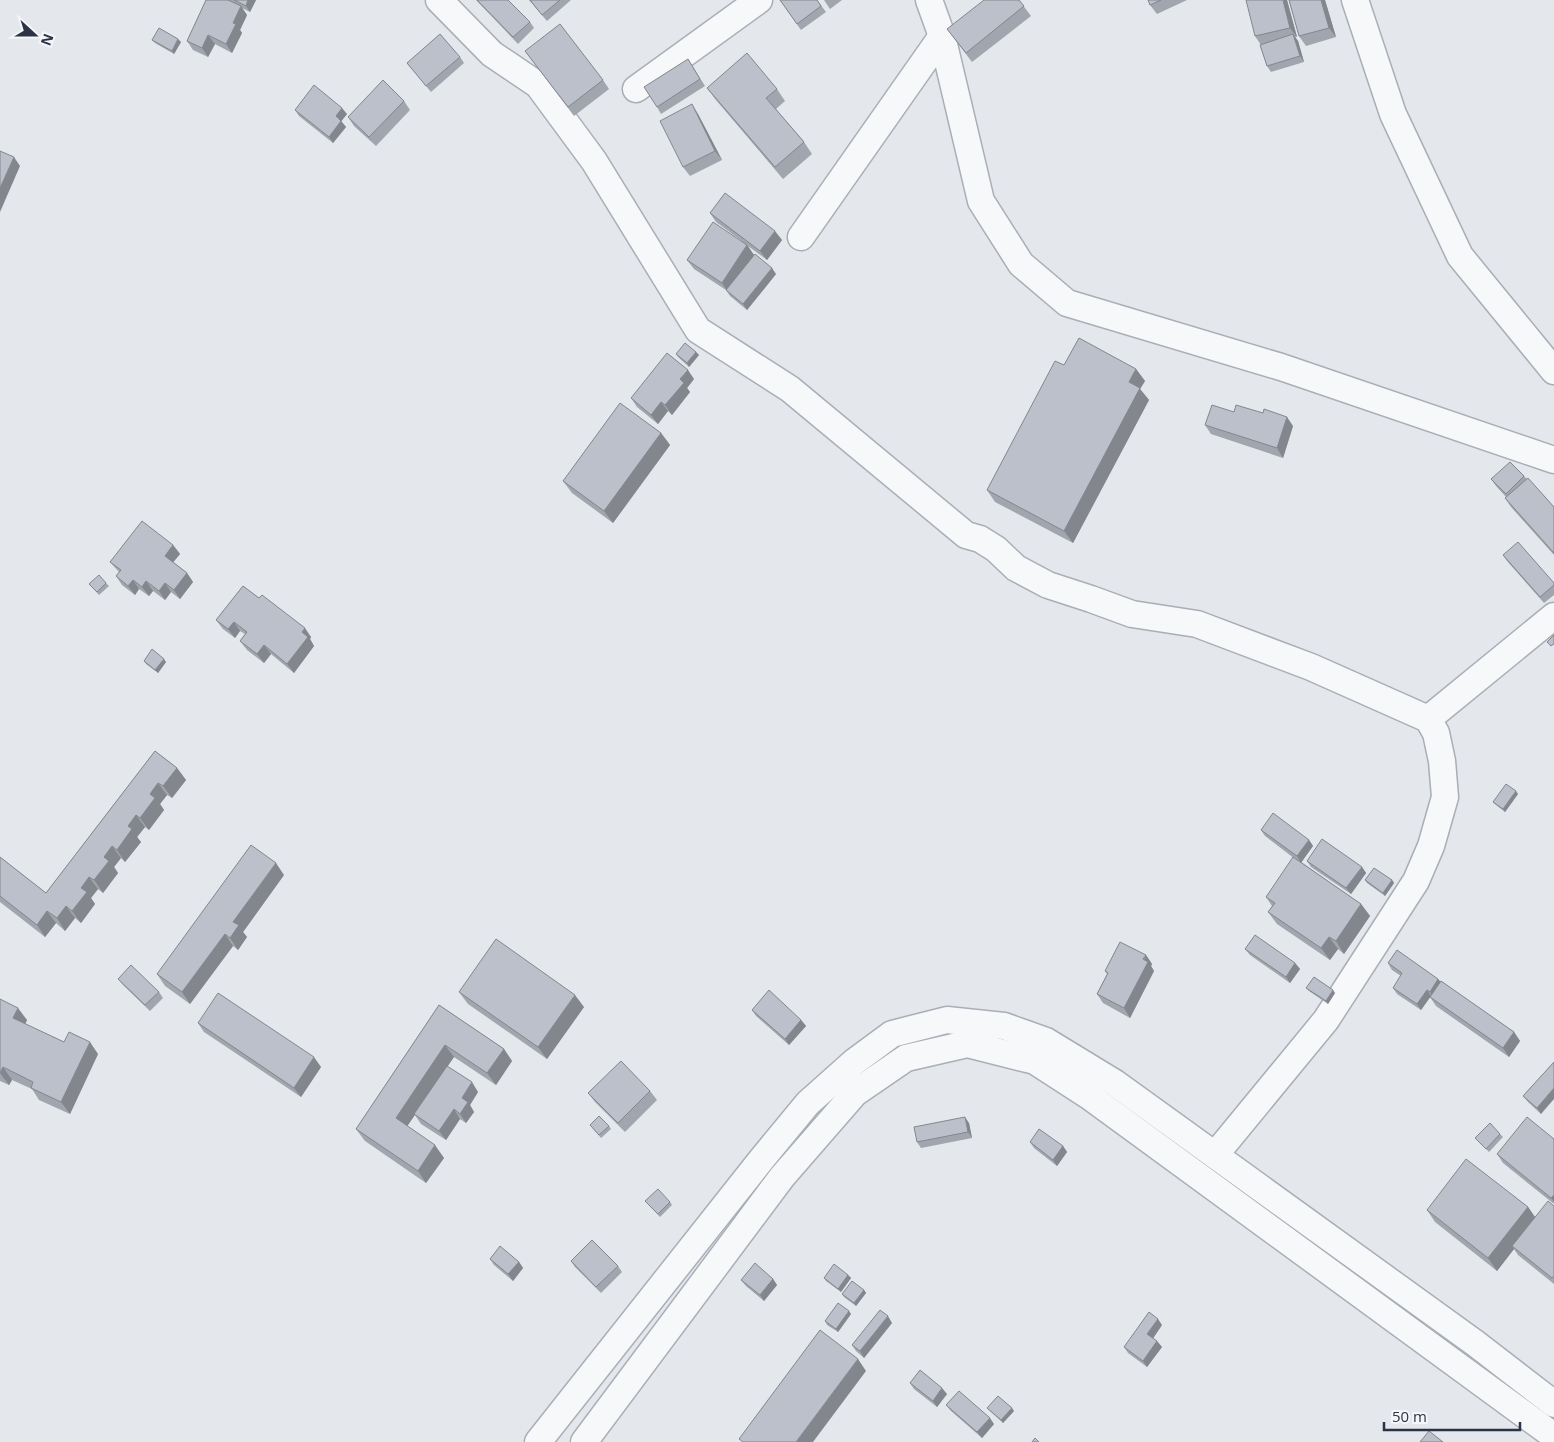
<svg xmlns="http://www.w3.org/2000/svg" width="1554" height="1442" font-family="'Open Sans',sans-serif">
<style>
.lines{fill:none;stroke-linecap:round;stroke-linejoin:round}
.minor-casing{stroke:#a9aeb7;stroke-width:29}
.minor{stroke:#f7f8fa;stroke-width:26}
.wall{fill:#a1a5ae}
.shaded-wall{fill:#83868d}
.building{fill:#bbc0ca;stroke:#83868d}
</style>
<rect width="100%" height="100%" fill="#e4e7ec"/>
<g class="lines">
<g class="minor-casing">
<g id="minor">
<polyline points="439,0 492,54 538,85 594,161 698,330 790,389 966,535 980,539 996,549 1016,568 1048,585 1091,599 1132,614 1197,624 1311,667 1428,719 1436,733 1442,761 1445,797 1431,846 1416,881 1326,1020 1215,1155"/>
<polyline points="929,0 942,36 981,201 1021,264 1067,303 1281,367 1554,460"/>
<polyline points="1355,0 1393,114 1460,256 1554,371"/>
<polyline points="636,89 759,0"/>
<polyline points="801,237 942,36"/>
<polyline points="1428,719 1554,616"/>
<polyline points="538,1442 761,1160 808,1103 854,1062 892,1034 947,1020 1004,1026 1046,1041 1115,1083 1475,1343 1554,1404"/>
<polyline points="584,1442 782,1177 855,1093 906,1058 967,1044 1035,1061 1089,1096 1554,1436"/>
</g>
</g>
<use href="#minor" class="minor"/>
</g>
<g class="wall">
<polygon points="206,0 256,0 250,12 242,8 247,15 240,30 242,33 232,53 215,44 208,57 193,50 187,41"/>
<polygon points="476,0 508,0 530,22 534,28 518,44"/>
<polygon points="529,0 571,0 547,21"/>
<polygon points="780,0 817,0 826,12 801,30"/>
<polygon points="824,0 842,0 830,9"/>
<polygon points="1019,0 1031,16 972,62 947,29"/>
<polygon points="1148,0 1187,0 1157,14 1150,5"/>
<polygon points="1287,0 1297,37 1295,37 1298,41 1304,62 1271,72 1267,66 1261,45 1255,36"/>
<polygon points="1289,0 1325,0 1336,37 1306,46 1299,36"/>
<polygon points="152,40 181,42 174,54 155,43"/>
<polygon points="525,51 603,80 609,89 574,116"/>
<polygon points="460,57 464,63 431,92 407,63"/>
<polygon points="688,59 705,86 661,114 657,107"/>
<polygon points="707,88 777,89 785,101 776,109 804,142 812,154 783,179 716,100"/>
<polygon points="404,101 410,110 376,146 354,126 348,117"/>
<polygon points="295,110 347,114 341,121 346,127 333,143 299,116"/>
<polygon points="698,114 722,160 690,176 683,167"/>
<polygon points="710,213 782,240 767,260 748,246 754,255 748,263 776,274 747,310 730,296 726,290 694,269 687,260 742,241 716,222"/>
<polygon points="696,352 699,355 689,367 678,357 676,354"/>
<polygon points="1064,365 1136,369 1145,381 1140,389 1149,400 1073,543 995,502 987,490"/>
<polygon points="694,379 687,388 690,392 672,415 668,411 658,424 637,407 631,398"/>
<polygon points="1234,412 1293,426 1283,458 1211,434 1205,425"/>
<polygon points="661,433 670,445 613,523 572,493 563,481"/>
<polygon points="1524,476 1554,507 1554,555 1511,507 1505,498 1506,497 1496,486 1491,479"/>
<polygon points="173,545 180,554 173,562 187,573 193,582 180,599 171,592 165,600 153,591 149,596 139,589 135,595 122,585 116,576 119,572 110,562"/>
<polygon points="1503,555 1554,583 1554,595 1544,603 1507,561"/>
<polygon points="106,583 109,586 99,595 89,584"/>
<polygon points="243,586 311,637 310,639 314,646 294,673 271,654 264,663 247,650 240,641 245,634 240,631 235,638 223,629 216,620"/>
<polygon points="144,661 166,662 158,673 146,664"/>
<polygon points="155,751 177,768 186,780 172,798 167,795 160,804 164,810 149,830 145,827 137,837 141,842 125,862 121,858 114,867 118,873 103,893 98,889 91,898 95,904 81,923 75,918 65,931 56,923 45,937 0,902 0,857 46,893"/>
<polygon points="1518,794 1505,812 1496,805 1493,802"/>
<polygon points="1261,830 1309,840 1313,846 1301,862 1361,904 1370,916 1344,954 1338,949 1330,960 1277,924 1268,912 1272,906 1266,897 1295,859 1265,836"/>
<polygon points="1307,861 1362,867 1366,873 1351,894 1311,867"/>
<polygon points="284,875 243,932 247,937 238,950 233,946 190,1004 165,986 157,974"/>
<polygon points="1365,880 1392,880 1394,883 1385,896 1367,883"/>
<polygon points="1245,949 1295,963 1300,969 1290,983 1250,955"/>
<polygon points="1146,955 1152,964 1151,966 1154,971 1130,1018 1103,1003 1097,994 1107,974 1105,971"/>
<polygon points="1388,963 1438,979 1440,981 1514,1032 1520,1041 1509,1057 1436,1006 1430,997 1421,1010 1397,994 1393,988 1401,976 1392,970"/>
<polygon points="118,979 159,992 163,998 150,1011 123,985"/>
<polygon points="1306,988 1335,993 1328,1004 1309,991"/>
<polygon points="459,992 584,1007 547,1059 468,1004"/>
<polygon points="0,999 27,1020 25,1024 64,1042 98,1054 70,1114 39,1100 32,1089 12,1080 9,1085 0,1081"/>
<polygon points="439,1005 504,1049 512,1061 496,1085 454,1057 447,1066 478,1092 470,1105 474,1112 466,1123 460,1119 446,1140 421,1124 415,1115 407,1126 444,1158 426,1183 365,1141 356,1129"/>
<polygon points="752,1010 801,1020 806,1026 789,1045 756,1016"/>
<polygon points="198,1023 321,1067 301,1097 204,1032"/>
<polygon points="1554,1062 1541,1114 1528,1102 1523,1096"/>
<polygon points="650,1091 657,1100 625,1132 595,1102 588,1093"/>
<polygon points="969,1123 972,1138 921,1148 917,1142"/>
<polygon points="590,1125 609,1126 611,1129 601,1138"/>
<polygon points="1500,1134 1503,1137 1489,1152 1475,1138"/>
<polygon points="1554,1139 1554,1204 1503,1163 1497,1154"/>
<polygon points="1030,1142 1063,1146 1067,1152 1057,1166 1034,1148"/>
<polygon points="645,1201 670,1202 672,1205 660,1217"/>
<polygon points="1554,1206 1554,1284 1518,1255 1514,1249 1497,1271 1435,1222 1427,1210 1528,1207 1535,1217"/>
<polygon points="490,1259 519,1262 523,1268 513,1281 494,1265"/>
<polygon points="571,1261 618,1266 622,1272 601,1293 575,1267"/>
<polygon points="848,1275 851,1278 841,1292 826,1281 824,1278"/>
<polygon points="773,1279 777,1285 764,1301 746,1286 741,1280"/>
<polygon points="864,1290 866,1293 856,1306 844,1297 842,1294"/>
<polygon points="851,1314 838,1332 827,1325 825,1321"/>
<polygon points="892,1323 864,1358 856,1351 852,1345"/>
<polygon points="1162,1325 1153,1338 1162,1347 1147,1367 1128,1353 1124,1347"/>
<polygon points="910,1383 947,1394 937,1407 914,1389"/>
<polygon points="946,1405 994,1424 982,1438 951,1411"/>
<polygon points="987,1408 1014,1411 1003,1423 990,1411"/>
</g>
<g class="shaded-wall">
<polygon points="248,0 256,0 250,12 246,6"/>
<polygon points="1283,0 1287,0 1297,37 1290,28"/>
<polygon points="1321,0 1325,0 1336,37 1329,28"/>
<polygon points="241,6 247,15 240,30 242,33 232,53 226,44 233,23"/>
<polygon points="1293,34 1298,41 1304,62 1300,56"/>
<polygon points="208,35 215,44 208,57 202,48"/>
<polygon points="178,39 181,42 174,54 172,51"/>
<polygon points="692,104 698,114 722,160 715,151"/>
<polygon points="342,108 347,114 340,123 336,116"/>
<polygon points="341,121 346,127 333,143 329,137"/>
<polygon points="14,157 20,166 0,212 0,188"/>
<polygon points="775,231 782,240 767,260 760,251"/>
<polygon points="747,245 754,255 728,292 722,283"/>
<polygon points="772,268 776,274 747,310 743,304"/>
<polygon points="696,352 699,355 689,367 687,363"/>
<polygon points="1136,369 1145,381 1140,389 1149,400 1073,543 1064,531 1129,382"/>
<polygon points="688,370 694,379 687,388 690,392 672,415 665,405 680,379"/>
<polygon points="661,402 668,411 658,424 651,415"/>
<polygon points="1287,417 1293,426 1283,458 1277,448"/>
<polygon points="661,433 670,445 613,523 604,511"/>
<polygon points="173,545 180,554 171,565 165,556"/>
<polygon points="187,573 193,582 180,599 174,590"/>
<polygon points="133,580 139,589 135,595 128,586"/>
<polygon points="146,581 153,591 149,596 142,587"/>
<polygon points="165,583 171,592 165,600 159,591"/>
<polygon points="234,622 240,631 235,638 228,629"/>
<polygon points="305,628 311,637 310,639 314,646 294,673 287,664 302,632"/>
<polygon points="264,645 271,654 264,663 257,654"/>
<polygon points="164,659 166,662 158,673 155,670"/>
<polygon points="177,768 186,780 172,798 163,786"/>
<polygon points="158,783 167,795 160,804 164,810 149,830 140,818 150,794"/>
<polygon points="1516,791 1518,794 1505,812 1503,809"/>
<polygon points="136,815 145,827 137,837 141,842 125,862 117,850 128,826"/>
<polygon points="1309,840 1313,846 1301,863 1297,856"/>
<polygon points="112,846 121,858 114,867 118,873 103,893 94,880 104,857"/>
<polygon points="276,863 284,875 243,932 247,937 238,950 230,938 233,922"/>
<polygon points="1362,867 1366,873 1351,894 1346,888"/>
<polygon points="89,877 98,889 91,898 95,904 81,923 72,911 81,888"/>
<polygon points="1392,880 1394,883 1385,896 1383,893"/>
<polygon points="1361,904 1370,916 1344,954 1336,941"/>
<polygon points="66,906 75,918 65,931 57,918"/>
<polygon points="47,911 56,923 45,937 37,925"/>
<polygon points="225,934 233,946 190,1004 182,992"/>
<polygon points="1329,937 1338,949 1330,960 1321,948"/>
<polygon points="1146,955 1152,964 1151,966 1154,971 1130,1018 1124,1008"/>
<polygon points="1295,963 1300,969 1290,983 1286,977"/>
<polygon points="1438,979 1443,985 1434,998 1430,992"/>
<polygon points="1333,990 1335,993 1328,1004 1326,1001"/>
<polygon points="1427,990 1431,996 1421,1010 1417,1004"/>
<polygon points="575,995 584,1007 547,1059 538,1047"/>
<polygon points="18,1008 27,1020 22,1031 13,1018"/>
<polygon points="801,1020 806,1026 789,1045 785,1039"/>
<polygon points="1514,1032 1520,1041 1509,1057 1503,1048"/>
<polygon points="90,1042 98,1054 70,1114 61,1102"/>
<polygon points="445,1045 454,1057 404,1131 396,1118"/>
<polygon points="504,1049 512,1061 496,1085 487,1073"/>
<polygon points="314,1057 321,1067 301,1097 294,1088"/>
<polygon points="3,1067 12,1080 9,1085 0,1073"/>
<polygon points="472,1082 478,1092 470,1105 474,1112 466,1123 460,1114 462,1098"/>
<polygon points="1554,1088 1554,1099 1541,1114 1537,1108"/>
<polygon points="454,1109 460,1119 446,1140 439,1131"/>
<polygon points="965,1117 969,1123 972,1138 968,1132"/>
<polygon points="435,1145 444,1158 426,1183 418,1171"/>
<polygon points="1063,1146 1067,1152 1057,1166 1053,1160"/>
<polygon points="1554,1195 1554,1202 1551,1198"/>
<polygon points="1528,1207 1537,1220 1512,1246 1514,1249 1497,1271 1488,1258"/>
<polygon points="519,1262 523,1268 513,1281 508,1274"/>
<polygon points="848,1275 851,1278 841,1292 838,1289"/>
<polygon points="773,1279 777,1285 764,1301 760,1295"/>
<polygon points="864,1290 866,1293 856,1306 854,1303"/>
<polygon points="849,1311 851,1314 838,1332 836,1329"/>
<polygon points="888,1316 892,1323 864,1358 860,1351"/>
<polygon points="1158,1319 1162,1325 1152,1340 1147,1334"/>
<polygon points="1157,1341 1162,1347 1147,1367 1143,1361"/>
<polygon points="858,1359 866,1371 813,1442 796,1442"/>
<polygon points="942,1388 947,1394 937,1407 933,1401"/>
<polygon points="1012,1408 1014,1411 1003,1423 1001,1420"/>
<polygon points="990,1418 994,1424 982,1438 977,1432"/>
</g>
<g class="building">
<polygon points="206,0 228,0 241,6 233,23 236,24 226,44 208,35 202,48 187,41"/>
<polygon points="234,0 248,0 246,6"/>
<polygon points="477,0 508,0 530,22 513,37"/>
<polygon points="530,0 560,0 542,15"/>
<polygon points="780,0 817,0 821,6 797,24"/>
<polygon points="984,0 1019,0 1024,6 966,53 947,29"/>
<polygon points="1148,0 1161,0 1150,5"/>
<polygon points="1246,0 1283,0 1290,28 1255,36"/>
<polygon points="1289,0 1321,0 1329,28 1299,36"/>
<polygon points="560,24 603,80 568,107 525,51"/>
<polygon points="159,28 178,39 172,51 152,40"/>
<polygon points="440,34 460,57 426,86 407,63"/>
<polygon points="1293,34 1300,56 1267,66 1260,45"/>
<polygon points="747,53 777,89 766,98 804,142 775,167 707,88"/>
<polygon points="688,59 700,79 657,107 644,87"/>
<polygon points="383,80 404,101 369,137 348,117"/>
<polygon points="314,85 342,108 336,116 341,121 329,137 295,110"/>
<polygon points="692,104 715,151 683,167 660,121"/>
<polygon points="0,151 14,157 0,188"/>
<polygon points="725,193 775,231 760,251 710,213"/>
<polygon points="713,222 747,245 722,283 687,260"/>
<polygon points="755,254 772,268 743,304 726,290"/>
<polygon points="1079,338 1136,369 1129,382 1140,388 1064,531 987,490 1055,361 1064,365"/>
<polygon points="685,343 696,352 687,363 676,354"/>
<polygon points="667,353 688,370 680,379 684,383 665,405 661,402 651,415 631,398"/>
<polygon points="620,403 661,433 604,511 563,481"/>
<polygon points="1212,405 1234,412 1236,405 1263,413 1264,409 1287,417 1277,448 1205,425"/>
<polygon points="1510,462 1524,476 1506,494 1491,479"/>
<polygon points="1528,478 1554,507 1554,553 1505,498"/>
<polygon points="142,521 173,545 165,556 187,573 174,590 165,583 159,591 146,581 142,587 133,580 128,586 116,576 121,570 110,562"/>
<polygon points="1518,542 1554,583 1554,585 1540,597 1503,555"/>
<polygon points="99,575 106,583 97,592 89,584"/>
<polygon points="243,586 259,598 262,595 305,628 302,632 308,637 287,664 264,645 257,654 240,641 247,632 234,622 228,629 216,620"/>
<polygon points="1554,635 1554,644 1551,646 1547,642"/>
<polygon points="152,649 164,659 155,670 144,661"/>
<polygon points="155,751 177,768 163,786 158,783 150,794 155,798 140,818 136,815 128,826 132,829 117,850 112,846 104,857 109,861 94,880 89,877 81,888 87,892 72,911 66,906 57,918 47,911 37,925 0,896 0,857 46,893"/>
<polygon points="1506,784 1516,791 1503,809 1493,802"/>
<polygon points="1273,813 1309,840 1297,856 1261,830"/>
<polygon points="1322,839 1362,867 1346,888 1307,861"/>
<polygon points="251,845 276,863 233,922 239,925 230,938 225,934 182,992 157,974"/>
<polygon points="1293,857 1361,904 1336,941 1329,937 1321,948 1268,912 1275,903 1266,897"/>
<polygon points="1374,868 1392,880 1383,893 1365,880"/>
<polygon points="1255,935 1295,963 1286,977 1245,949"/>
<polygon points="496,939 575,995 538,1047 459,992"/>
<polygon points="1120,942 1146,955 1143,959 1148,962 1124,1008 1097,994 1108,973 1105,971"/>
<polygon points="1397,950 1438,979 1430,992 1427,990 1417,1004 1393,988 1402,973 1388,963"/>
<polygon points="131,965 159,992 145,1005 118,979"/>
<polygon points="1314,977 1333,990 1326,1001 1306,988"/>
<polygon points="1441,981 1514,1032 1503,1048 1430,997"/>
<polygon points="769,990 801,1020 785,1039 752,1010"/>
<polygon points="218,993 314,1057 294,1088 198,1023"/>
<polygon points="0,999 18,1008 13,1018 64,1042 69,1032 90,1042 61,1102 31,1088 33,1082 3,1067 0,1073"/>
<polygon points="439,1005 504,1049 487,1073 445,1045 396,1118 435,1145 418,1171 356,1129"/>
<polygon points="621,1061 650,1091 618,1123 588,1093"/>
<polygon points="1554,1062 1554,1088 1537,1108 1523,1096"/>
<polygon points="447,1066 472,1082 462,1098 468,1102 460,1114 454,1109 439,1131 414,1114"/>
<polygon points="599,1116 609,1126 599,1135 590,1125"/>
<polygon points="965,1117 968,1132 917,1142 914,1127"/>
<polygon points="1527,1117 1554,1139 1554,1195 1551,1198 1497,1154"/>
<polygon points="1490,1123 1500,1134 1486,1149 1475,1138"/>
<polygon points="1039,1129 1063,1146 1053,1160 1030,1142"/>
<polygon points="1466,1159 1528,1207 1488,1258 1427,1210"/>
<polygon points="658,1189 670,1202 658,1214 645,1201"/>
<polygon points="1548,1201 1554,1206 1554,1276 1552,1278 1512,1246"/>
<polygon points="592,1240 618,1266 596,1287 571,1261"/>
<polygon points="500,1246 519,1262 508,1274 490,1259"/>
<polygon points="755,1263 773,1279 760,1295 741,1280"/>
<polygon points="834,1264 848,1275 838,1289 824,1278"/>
<polygon points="852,1281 864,1290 854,1303 842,1294"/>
<polygon points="838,1303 849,1311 836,1329 825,1321"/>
<polygon points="880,1310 888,1316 860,1351 852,1345"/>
<polygon points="1149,1312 1158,1319 1147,1334 1157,1341 1143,1361 1124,1347"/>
<polygon points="820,1330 858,1359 796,1442 743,1442 739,1439"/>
<polygon points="920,1370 942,1388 933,1401 910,1383"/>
<polygon points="959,1391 990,1418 977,1432 946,1405"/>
<polygon points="998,1396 1012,1408 1001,1420 987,1408"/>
<polygon points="1429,1431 1443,1442 1420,1442"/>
<polygon points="1035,1438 1039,1442 1032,1442"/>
</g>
<g transform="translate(35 35) rotate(111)" stroke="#f4f6f9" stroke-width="4" paint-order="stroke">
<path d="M0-4L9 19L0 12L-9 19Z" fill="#2b3445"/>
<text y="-8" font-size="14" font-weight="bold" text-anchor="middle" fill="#2b3445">N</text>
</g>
<path d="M1384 1422v8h136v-8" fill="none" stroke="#2b3445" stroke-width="2.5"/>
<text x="1392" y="1422" font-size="15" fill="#2b3445" stroke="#f4f6f9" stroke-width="4" paint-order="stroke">50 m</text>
</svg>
